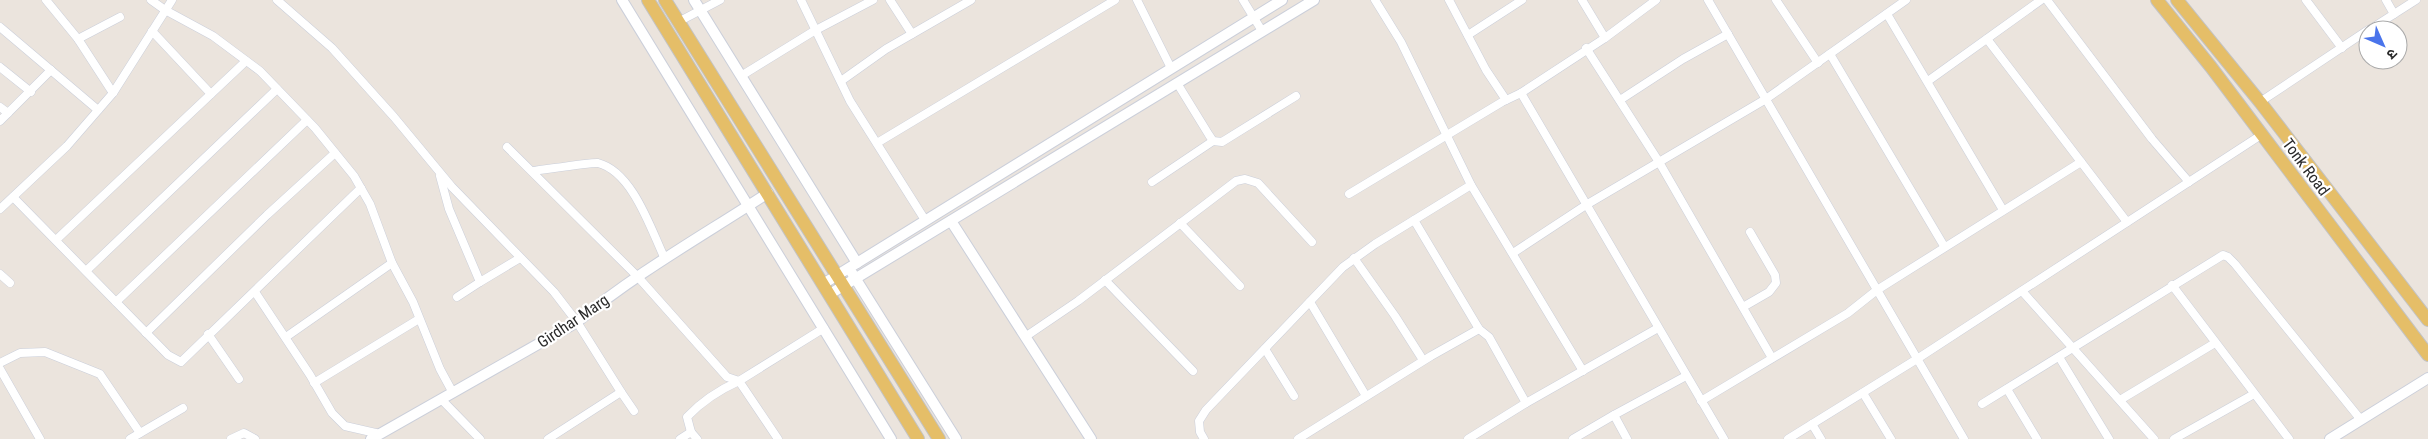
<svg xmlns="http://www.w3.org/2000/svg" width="2428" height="439" font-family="'Roboto Condensed','Noto Sans Devanagari',sans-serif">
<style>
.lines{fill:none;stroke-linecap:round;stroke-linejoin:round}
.minor-casing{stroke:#cbcfda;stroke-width:9}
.tertiary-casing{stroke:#cbcfda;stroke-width:12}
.primary-casing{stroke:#c3c3c3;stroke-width:14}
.minor{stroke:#fff;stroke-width:8}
.tertiary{stroke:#fff;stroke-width:10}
.primary{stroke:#e5be68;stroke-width:12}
.labels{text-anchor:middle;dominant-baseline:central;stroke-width:4.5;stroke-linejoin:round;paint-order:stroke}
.street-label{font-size:16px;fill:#2a2a2a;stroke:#fff}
</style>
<rect width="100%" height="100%" fill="#ebe4dd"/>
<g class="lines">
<g class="minor-casing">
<g id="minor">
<polyline points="46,0 78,39 113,93"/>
<polyline points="151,0 165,10 213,36 260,71 315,128 354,176 370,204 392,263 413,302 440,369 453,393"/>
<polyline points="277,0 332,48 394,117 452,187 554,292 577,322 621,392 548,439"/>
<polyline points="801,0 850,101 925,220"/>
<polyline points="890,0 912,34"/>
<polyline points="1137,0 1171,68"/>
<polyline points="1243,0 1262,31"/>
<polyline points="1375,0 1401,42 1471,185 1583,371"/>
<polyline points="1449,0 1486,70 1506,100"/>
<polyline points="1582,0 1605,38"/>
<polyline points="1708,0 1964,439"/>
<polyline points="1776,0 1818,63"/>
<polyline points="2047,0 2152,139 2189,182"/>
<polyline points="2306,0 2342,48"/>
<polyline points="2386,0 2394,14"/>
<polyline points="1887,14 2003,210"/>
<polyline points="678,22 720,0"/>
<polyline points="0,27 98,110"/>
<polyline points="2369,30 2416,0"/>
<polyline points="152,31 211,94"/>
<polyline points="1468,35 1522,0"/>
<polyline points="78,39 120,17"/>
<polyline points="1987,39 2127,222"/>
<polyline points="1586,48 1659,162 1772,358"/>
<polyline points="1830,54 1944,246"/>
<polyline points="0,67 31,92"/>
<polyline points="741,76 814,31 873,0"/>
<polyline points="841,81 886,49 971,0"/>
<polyline points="1928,81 2041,0"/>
<polyline points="1177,83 1209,135 1213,141 1222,142 1296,96"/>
<polyline points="1521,93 1724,439"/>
<polyline points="1620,100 1683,59 1728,34"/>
<polyline points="2260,102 2368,30"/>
<polyline points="0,107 8,113"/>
<polyline points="0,121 51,70"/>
<polyline points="877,143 1115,0"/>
<polyline points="507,147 638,277 727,377 739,381"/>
<path d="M533,171C543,170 592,162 598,163C633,172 651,230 665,259"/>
<polyline points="440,176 449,209 480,282 520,258"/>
<polyline points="1152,182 1213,141"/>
<polyline points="1349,194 1502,102 1521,93 1605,38 1656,0"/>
<polyline points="13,197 168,355 181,362 361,188"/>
<polyline points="0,209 67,146 113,93 172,0"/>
<polyline points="1414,220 1479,329 1489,337 1526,403"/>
<polyline points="1180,223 1240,286"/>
<polyline points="56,240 246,61"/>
<polyline points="1513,253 1586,205 1766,99 1906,0"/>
<polyline points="1354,258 1395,316 1423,360"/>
<polyline points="86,271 277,89"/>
<polyline points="0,274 10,283"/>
<polyline points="1105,280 1193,371"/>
<polyline points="2172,285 2289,439"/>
<polyline points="2022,291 2154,439"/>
<polyline points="255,292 310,375 332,413 345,426 380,434"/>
<polyline points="457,297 480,282"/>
<polyline points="116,302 307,120"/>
<polyline points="1310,302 1366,396"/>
<polyline points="1743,307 1769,292 1776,283 1775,275 1750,232"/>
<polyline points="146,333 267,215 335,153"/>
<polyline points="208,334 239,379"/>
<polyline points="286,337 392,263"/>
<polyline points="1025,337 1078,301 1236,181 1245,179 1258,183 1312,242"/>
<polyline points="1265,349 1294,396"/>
<polyline points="2059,357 2109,439"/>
<polyline points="0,363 20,353 45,352 100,374 140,433"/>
<polyline points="0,369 40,439"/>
<polyline points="314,383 419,319"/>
<polyline points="2007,389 2037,439"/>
<polyline points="621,392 634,411"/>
<polyline points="1863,393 1891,439"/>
<polyline points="441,399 480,439"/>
<polyline points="2120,400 2215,343"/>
<polyline points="1701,401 1848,313 1877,290 2081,162"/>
<polyline points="1982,404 2223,255 2228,257 2235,264 2361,420"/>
<polyline points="1812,424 1821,439"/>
<polyline points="130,439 183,408"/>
<polyline points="231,439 244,433 255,439"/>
<polyline points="680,439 691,432"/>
<path d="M697,439L691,432L687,417C702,401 719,390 739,381"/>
<polyline points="778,439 739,381 824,328"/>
<polyline points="1204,439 1200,432 1199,421 1206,410 1343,267 1375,244 1471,185"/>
<polyline points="1298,439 1431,356 1479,329"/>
<polyline points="1468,439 1526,403 1658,328"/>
<polyline points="1573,439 1614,415"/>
<polyline points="1627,439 1614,415 1686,376"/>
<polyline points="1788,439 1917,359 2261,135"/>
<polyline points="2174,439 2254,394"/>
</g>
</g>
<g class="tertiary-casing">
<g id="tertiary">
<polyline points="622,0 891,439"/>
<polyline points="694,0 857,263"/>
<polyline points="951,221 1091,439"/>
<polyline points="852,273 956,439"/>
<polyline points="823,284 1282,0"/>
<polyline points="830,294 1314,0"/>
<path d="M371,439L577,322C636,273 704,235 768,193"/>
<polyline points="2330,439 2428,378"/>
</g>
</g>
<g class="primary-casing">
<g id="primary">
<polyline points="648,0 918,439"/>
<polyline points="665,0 939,439"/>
<polyline points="2157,0 2211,67 2428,355"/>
<polyline points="2177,0 2260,102 2428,320"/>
</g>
</g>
<use href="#minor" class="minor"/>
<use href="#tertiary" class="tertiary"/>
<use href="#primary" class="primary"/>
</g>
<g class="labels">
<g class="street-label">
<text transform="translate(2306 167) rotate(53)">Tonk Road</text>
<text transform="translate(573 321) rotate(-34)">Girdhar Marg</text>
</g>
</g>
<g transform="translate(2383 45) rotate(135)"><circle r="24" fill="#ffffff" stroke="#aaaaaa"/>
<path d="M0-4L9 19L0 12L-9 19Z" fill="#4a74eb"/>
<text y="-8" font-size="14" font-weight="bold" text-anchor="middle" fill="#2a2a2a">उ</text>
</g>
</svg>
